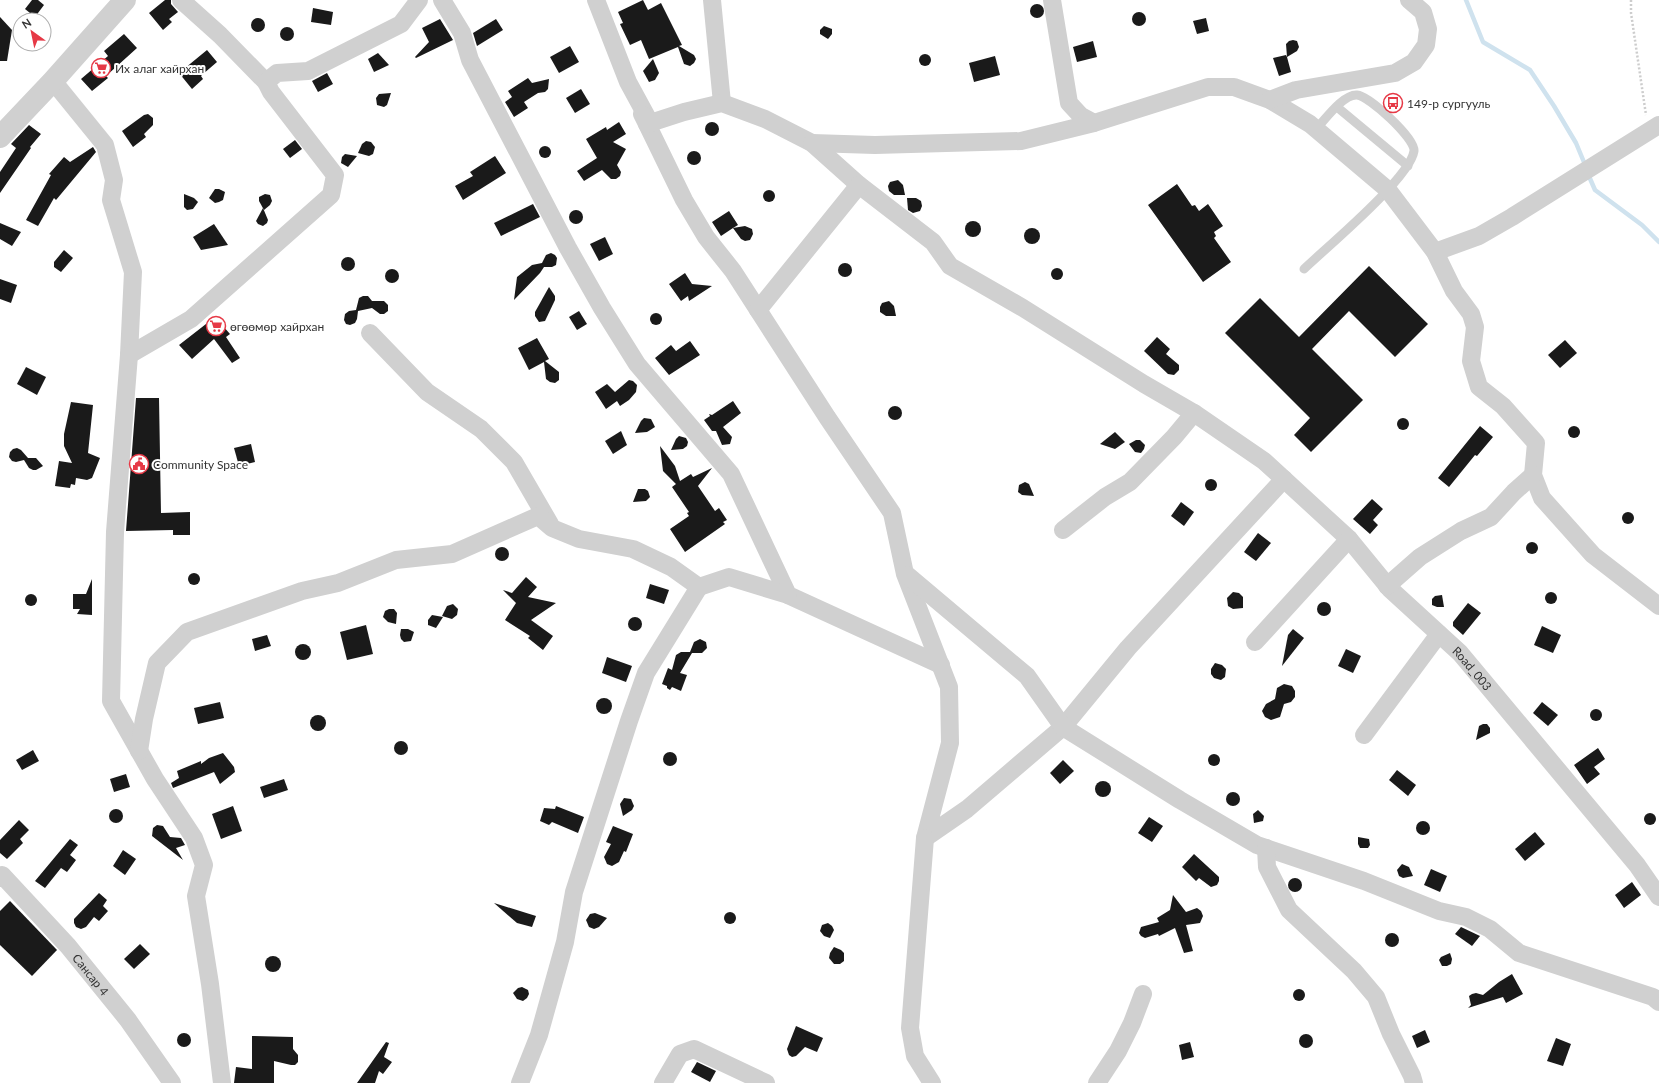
<svg xmlns="http://www.w3.org/2000/svg" width="1659" height="1083" font-family="Lato,sans-serif">
<style>
.lines{fill:none;stroke-linecap:round;stroke-linejoin:round}
.stream{stroke:#cfe2ee;stroke-width:4.5}
.building{fill:#1a1a1a}
.path{stroke:#cdcdcd;stroke-width:2.5;stroke-dasharray:2 2;stroke-linecap:butt}
.service{stroke:#d0d0d0;stroke-width:9}
.minor{stroke:#d0d0d0;stroke-width:18}
.tertiary{stroke:#d0d0d0;stroke-width:22}
.labels{text-anchor:middle;dominant-baseline:central;stroke-width:4;stroke-linejoin:round;paint-order:stroke}
.poi-label{font-size:12px;fill:#333;stroke:#fff;text-anchor:start}
.street-label{font-size:12px;fill:#333;stroke:#fff}
</style>
<rect width="100%" height="100%" fill="#fff"/>
<g class="lines">
<g class="stream">
<polyline points="1466,0 1483,42 1530,70 1554,106 1576,143 1586,167"/>
<polyline points="1588,174 1595,190 1642,225 1659,242"/>
</g>
</g>
<g class="building">
<polygon points="32,0 38,0 44,5 35,17 25,9"/>
<polygon points="165,0 171,0 171,4 178,12 169,19 172,22 163,30 149,13"/>
<polygon points="643,0 648,10 661,3 682,45 679,46 694,55 696,59 694,63 690,66 684,64 678,47 649,59 641,40 630,45 620,24 623,23 618,12"/>
<circle cx="1037" cy="11" r="7"/>
<polygon points="313,8 333,12 331,25 311,22"/>
<circle cx="1139" cy="19" r="7"/>
<polygon points="0,17 12,30 7,61 0,61"/>
<polygon points="1206,18 1209,31 1197,34 1193,21"/>
<circle cx="258" cy="25" r="7"/>
<polygon points="440,19 453,40 416,58 415,57 429,42 422,28"/>
<polygon points="496,19 503,30 477,46 473,33"/>
<polygon points="824,26 832,29 832,34 828,39 820,34 820,30"/>
<circle cx="287" cy="34" r="7"/>
<polygon points="124,34 137,48 106,76 108,78 92,91 81,79 108,56 104,51"/>
<polygon points="1293,40 1297,41 1299,47 1297,51 1287,57 1291,72 1279,76 1273,58 1286,55 1287,57 1286,44 1289,41"/>
<polygon points="1093,41 1097,57 1077,62 1073,47"/>
<polygon points="570,46 579,62 559,73 550,57"/>
<polygon points="207,50 217,62 203,74 201,76 203,79 192,89 179,73"/>
<polygon points="378,53 389,65 374,72 368,59"/>
<circle cx="925" cy="60" r="6"/>
<polygon points="995,56 1000,75 974,82 969,63"/>
<polygon points="653,59 659,73 655,80 649,82 643,71"/>
<polygon points="327,73 333,84 318,92 312,81"/>
<polygon points="528,78 532,83 549,79 548,89 545,92 538,93 524,102 528,108 514,117 505,102 512,97 508,91"/>
<polygon points="581,89 590,104 575,113 566,98"/>
<polygon points="391,93 387,105 384,107 377,105 376,98 379,94"/>
<polygon points="148,114 153,118 153,125 144,134 146,137 133,147 122,131 144,115"/>
<circle cx="712" cy="129" r="7"/>
<polygon points="619,122 626,134 613,142 626,149 617,165 621,172 620,176 616,179 611,179 602,170 584,181 577,171 597,158 586,139 606,127 607,130"/>
<polygon points="29,125 41,134 30,147 31,148 0,193 0,172 16,148 11,144"/>
<polygon points="295,140 302,149 290,158 283,149"/>
<polygon points="366,141 371,142 375,147 373,154 369,156 358,153 362,144"/>
<circle cx="545" cy="152" r="6"/>
<polygon points="93,147 96,152 56,200 54,198 38,226 26,220 51,175 49,174 64,157 70,162"/>
<circle cx="694" cy="158" r="7"/>
<polygon points="345,154 357,156 348,167 341,163 342,157"/>
<polygon points="495,156 506,173 463,200 455,186 473,176 470,172"/>
<polygon points="898,180 903,185 905,195 894,195 889,191 888,186 890,182"/>
<polygon points="1177,184 1192,206 1195,205 1199,211 1208,204 1223,226 1214,232 1216,236 1214,238 1231,262 1203,282 1148,205"/>
<polygon points="215,189 219,189 225,192 223,200 219,202 215,203 209,198"/>
<circle cx="769" cy="196" r="6"/>
<polygon points="184,194 194,198 198,202 193,209 187,210 184,207"/>
<polygon points="265,194 270,195 272,201 270,205 264,210 259,201 259,197"/>
<polygon points="907,198 916,198 921,201 922,206 920,211 913,213 908,210"/>
<polygon points="533,204 540,217 501,236 494,223"/>
<polygon points="263,208 268,220 267,223 263,226 258,224 256,221"/>
<circle cx="576" cy="217" r="7"/>
<polygon points="729,211 738,225 733,228 745,226 752,229 753,234 750,240 745,241 741,239 733,228 721,236 712,222"/>
<circle cx="973" cy="229" r="8"/>
<polygon points="0,223 21,232 12,246 0,239"/>
<polygon points="214,224 228,245 201,250 193,237"/>
<circle cx="1032" cy="236" r="8"/>
<polygon points="605,237 613,254 599,261 590,244"/>
<polygon points="64,250 73,258 61,272 54,267 54,262"/>
<polygon points="551,253 555,255 557,258 556,265 552,267 544,267 540,273 514,300 517,277 532,265 542,263 546,255"/>
<circle cx="348" cy="264" r="7"/>
<circle cx="845" cy="270" r="7"/>
<polygon points="1369,266 1428,324 1395,357 1349,311 1312,349 1363,400 1311,452 1294,435 1310,418 1225,333 1260,298 1299,337"/>
<circle cx="1057" cy="274" r="6"/>
<circle cx="392" cy="276" r="7"/>
<polygon points="685,273 692,284 712,286 689,301 688,296 681,301 669,284"/>
<polygon points="0,279 17,285 11,303 0,299"/>
<polygon points="549,287 555,296 555,300 545,321 539,322 535,316 535,312"/>
<polygon points="363,296 368,296 372,301 384,301 388,305 388,311 384,314 380,314 372,308 358,311 357,319 355,323 350,325 346,324 344,320 345,314 349,311 356,310 359,298"/>
<polygon points="889,301 894,306 896,316 886,316 880,312 880,307 882,303"/>
<polygon points="579,311 587,324 577,330 569,317"/>
<circle cx="656" cy="319" r="6"/>
<polygon points="215,317 230,334 226,337 240,358 232,363 214,339 192,359 179,345"/>
<polygon points="1157,337 1170,349 1166,354 1179,365 1179,370 1174,375 1168,374 1144,351"/>
<polygon points="537,338 549,359 545,361 559,372 559,380 555,383 550,382 546,379 544,362 529,370 518,348"/>
<polygon points="1565,340 1577,353 1560,368 1548,355"/>
<polygon points="690,341 700,355 669,375 655,358 671,345 676,351"/>
<polygon points="26,367 46,377 37,395 17,384"/>
<polygon points="629,380 633,381 637,385 636,392 629,400 620,406 617,401 606,409 595,392 607,384 615,392"/>
<polygon points="136,398 159,398 161,513 190,512 190,535 173,535 173,530 126,531"/>
<polygon points="733,401 741,413 723,427 732,437 730,444 722,445 716,431 712,431 704,420 710,416 709,414 712,415"/>
<polygon points="71,402 93,405 88,453 100,458 92,478 87,480 76,478 75,485 71,484 70,488 55,486 59,461 72,463 64,446 64,434"/>
<circle cx="895" cy="413" r="7"/>
<circle cx="1403" cy="424" r="6"/>
<polygon points="644,418 651,419 655,427 647,432 635,433 641,421"/>
<polygon points="1480,426 1493,437 1477,456 1475,455 1449,487 1438,478"/>
<circle cx="1574" cy="432" r="6"/>
<polygon points="621,431 627,445 613,454 605,441"/>
<polygon points="1115,432 1125,442 1115,449 1100,444"/>
<polygon points="679,436 686,438 688,442 687,446 683,449 671,450 676,439"/>
<polygon points="1136,440 1140,440 1145,445 1144,449 1141,453 1135,452 1129,444"/>
<polygon points="251,444 255,462 239,466 234,448"/>
<polygon points="660,446 675,466 680,481 691,474 693,477 712,468 698,486 715,511 719,508 727,520 723,522 725,524 685,552 670,529 689,516 687,513 689,512 672,487 676,484 663,471"/>
<polygon points="17,448 21,450 28,458 36,458 43,466 36,470 33,470 29,468 24,460 16,462 12,461 9,457 10,452 13,449"/>
<circle cx="1211" cy="485" r="6"/>
<polygon points="1025,482 1029,484 1034,496 1022,495 1018,492 1019,485"/>
<polygon points="638,489 645,489 648,491 650,497 646,501 633,502"/>
<polygon points="1372,499 1383,509 1373,520 1378,525 1370,534 1353,519"/>
<polygon points="1181,502 1194,512 1184,526 1171,516"/>
<circle cx="1628" cy="518" r="6"/>
<polygon points="1258,533 1271,543 1256,561 1244,552"/>
<circle cx="1532" cy="548" r="6"/>
<circle cx="502" cy="554" r="7"/>
<circle cx="194" cy="579" r="6"/>
<polygon points="526,577 537,587 528,597 556,603 531,620 553,636 543,650 528,638 530,636 505,620 516,603 503,590 512,593"/>
<polygon points="92,579 92,615 77,614 80,609 73,609 73,594 86,594"/>
<polygon points="650,584 669,590 664,604 646,598"/>
<polygon points="1233,592 1239,593 1243,597 1243,608 1233,609 1228,606 1227,598"/>
<circle cx="1551" cy="598" r="6"/>
<circle cx="31" cy="600" r="6"/>
<polygon points="1442,595 1444,607 1437,607 1432,605 1432,599 1435,596"/>
<circle cx="1324" cy="609" r="7"/>
<polygon points="1468,603 1481,613 1463,635 1453,626 1453,622"/>
<polygon points="453,604 458,609 457,615 452,619 442,616 447,606"/>
<polygon points="389,609 394,609 397,613 396,624 388,622 383,617 385,611"/>
<polygon points="432,615 443,617 436,628 428,625 428,620"/>
<circle cx="635" cy="624" r="7"/>
<polygon points="366,625 373,654 347,660 340,632"/>
<polygon points="1542,626 1561,635 1553,653 1534,645"/>
<polygon points="401,629 408,629 414,632 411,641 404,642 401,639 400,635"/>
<polygon points="1293,629 1304,638 1282,666 1288,635"/>
<polygon points="267,635 271,646 255,651 252,639"/>
<polygon points="700,639 706,642 707,648 702,653 692,653 680,673 687,675 681,691 672,687 670,690 667,688 667,686 662,684 668,668 672,670 676,655 681,652 690,652 694,642"/>
<circle cx="303" cy="652" r="8"/>
<polygon points="1346,649 1361,656 1353,673 1338,666"/>
<polygon points="607,657 632,666 626,682 602,673"/>
<polygon points="1215,663 1222,665 1226,669 1225,677 1221,680 1214,678 1211,674 1211,669"/>
<polygon points="1284,684 1292,686 1295,691 1295,697 1291,702 1284,704 1280,717 1271,720 1265,717 1262,711 1266,704 1275,699 1277,688"/>
<circle cx="604" cy="706" r="8"/>
<polygon points="220,702 224,718 198,724 194,708"/>
<polygon points="1542,702 1558,715 1548,726 1533,713"/>
<circle cx="1596" cy="715" r="6"/>
<circle cx="318" cy="723" r="8"/>
<polygon points="1483,724 1487,724 1490,728 1490,733 1476,740 1479,726"/>
<circle cx="401" cy="748" r="7"/>
<polygon points="1598,748 1605,759 1594,767 1600,774 1587,784 1574,765"/>
<polygon points="33,750 39,761 22,770 16,760"/>
<circle cx="670" cy="759" r="7"/>
<polygon points="223,753 234,767 235,772 220,784 214,772 173,788 171,783 179,778 177,771 201,761 201,764 209,758"/>
<circle cx="1214" cy="760" r="6"/>
<polygon points="1063,760 1074,771 1060,784 1050,773"/>
<polygon points="1397,770 1416,785 1408,796 1389,780"/>
<polygon points="126,774 130,787 114,792 110,779"/>
<polygon points="284,779 288,790 264,798 260,787"/>
<circle cx="1103" cy="789" r="8"/>
<circle cx="1233" cy="799" r="7"/>
<polygon points="624,798 631,799 634,806 632,810 623,816 620,804"/>
<polygon points="233,806 242,831 221,839 212,814"/>
<polygon points="556,806 584,817 578,833 552,822 549,825 540,821 544,808 555,809"/>
<circle cx="116" cy="816" r="7"/>
<polygon points="1258,810 1264,816 1263,821 1254,823 1253,814"/>
<circle cx="1650" cy="819" r="6"/>
<polygon points="1149,817 1163,826 1152,842 1138,833"/>
<polygon points="19,820 29,830 20,839 23,843 7,859 0,853 0,840"/>
<circle cx="1423" cy="828" r="7"/>
<polygon points="157,825 163,826 170,837 181,838 185,845 176,848 183,860 152,836 153,828"/>
<polygon points="613,826 633,834 626,852 624,851 619,862 612,866 607,864 604,857 611,844 606,842"/>
<polygon points="1535,832 1545,844 1525,861 1515,849"/>
<polygon points="1358,837 1369,839 1370,845 1368,848 1360,848 1358,844"/>
<polygon points="70,839 78,845 70,855 76,860 67,872 61,868 45,888 35,881"/>
<polygon points="123,850 136,859 125,875 113,866"/>
<polygon points="1194,854 1219,877 1219,881 1217,885 1211,887 1199,878 1196,881 1182,867"/>
<polygon points="1402,864 1409,867 1413,876 1403,878 1399,876 1397,870"/>
<polygon points="1431,869 1447,876 1440,892 1424,885"/>
<circle cx="1295" cy="885" r="7"/>
<polygon points="1632,882 1641,895 1624,908 1615,895"/>
<polygon points="99,893 107,900 103,906 108,911 99,921 94,917 86,927 81,929 76,927 74,923 74,919"/>
<polygon points="1173,895 1186,912 1197,908 1201,911 1203,916 1200,923 1186,925 1193,951 1184,953 1175,928 1159,936 1158,934 1145,938 1141,936 1139,933 1141,927 1159,922 1157,918 1170,910"/>
<polygon points="10,901 57,950 32,976 0,945 0,911"/>
<polygon points="494,903 536,916 532,927 517,923"/>
<circle cx="730" cy="918" r="6"/>
<polygon points="595,913 607,918 599,927 594,929 589,927 586,920 590,914"/>
<polygon points="828,923 832,926 834,930 830,938 824,936 820,931 822,925"/>
<polygon points="1461,927 1480,936 1472,946 1455,934"/>
<circle cx="1392" cy="940" r="7"/>
<polygon points="140,944 150,954 134,969 124,959"/>
<polygon points="834,947 841,950 844,953 844,961 840,964 834,964 829,958 830,953"/>
<polygon points="1450,953 1452,959 1451,964 1447,966 1442,966 1439,960 1441,957"/>
<circle cx="273" cy="964" r="8"/>
<polygon points="1512,974 1523,994 1506,1003 1503,997 1468,1008 1471,1005 1469,996 1472,994 1476,993 1483,995 1499,982"/>
<polygon points="522,987 528,990 529,994 527,998 523,1001 517,999 513,993 518,988"/>
<circle cx="1299" cy="995" r="6"/>
<polygon points="796,1026 823,1038 817,1052 805,1047 796,1056 792,1057 789,1055 787,1049"/>
<polygon points="1425,1030 1430,1042 1417,1048 1412,1036"/>
<circle cx="184" cy="1040" r="7"/>
<circle cx="1306" cy="1041" r="7"/>
<polygon points="252,1036 293,1037 293,1049 298,1055 298,1062 295,1065 291,1065 274,1061 274,1083 234,1083 236,1067 252,1069"/>
<polygon points="1556,1038 1571,1044 1563,1066 1547,1061"/>
<polygon points="386,1042 389,1043 384,1057 392,1062 383,1074 379,1071 375,1083 357,1083"/>
<polygon points="1190,1042 1194,1057 1182,1060 1179,1045"/>
<polygon points="697,1062 716,1071 710,1082 691,1072"/>
</g>
<g class="lines">
<polyline class="path" points="1631,0 1631,13 1646,115"/>
<g class="service">
<polyline points="1337,107 1408,166"/>
<path d="M1304,269C1327,247 1410,178 1414,151C1415,138 1369,96 1357,95C1343,94 1325,120 1316,129"/>
</g>
<g class="minor">
<polyline points="181,0 220,35 266,82"/>
<polyline points="442,0 462,33 470,60 568,248 602,308 637,364 731,474 788,595 941,665"/>
<polyline points="596,0 628,82 647,117 647,124 684,200 706,237 733,271 827,417 892,513 905,574 949,687 950,743 925,838 967,809 1063,727 1128,648 1284,479"/>
<polyline points="712,0 722,103"/>
<polyline points="1052,0 1069,103 1081,116 1094,123 1208,87 1234,87 1270,100 1310,124 1388,190 1435,252 1454,291 1471,314 1475,327 1471,361 1479,387 1503,406 1536,443 1533,475 1542,498 1593,555 1659,606"/>
<polyline points="53,81 105,145 114,180 111,200 133,272 129,355 115,532 111,701 155,779 194,838 204,865 196,896 210,984 222,1083"/>
<polyline points="1270,100 1296,90 1395,73 1414,62 1426,45 1428,29 1423,12 1409,0"/>
<path id="s1" d="M642,114L647,124L684,112L722,103L765,119L812,143L859,185L933,242L950,266L1023,308L1144,384L1194,413L1264,461L1349,539L1390,589L1460,653L1637,865L1659,897"/>
<polyline points="812,143 875,145 1021,141 1094,123"/>
<polyline points="1435,252 1479,236 1512,217 1659,125"/>
<polyline points="758,310 859,185"/>
<polyline points="370,333 427,392 481,429 514,462 550,524"/>
<polyline points="129,355 191,319 331,195 335,175 271,92 266,82 277,73 308,71 401,24 419,0"/>
<polyline points="1063,530 1105,497 1130,482 1174,437 1194,413"/>
<polyline points="907,575 1027,676 1063,727 1180,800 1257,845 1364,881 1439,911 1466,917 1490,929 1519,953 1653,997 1659,1002"/>
<polyline points="1387,586 1420,557 1461,531 1491,517 1514,492 1533,475"/>
<polyline points="1255,642 1349,539"/>
<polyline points="1364,735 1439,634"/>
<polyline points="139,751 144,719 157,663 187,632 302,591 338,583 396,560 452,554 538,516 552,528 579,539 633,549 671,567 699,587 729,577 788,595"/>
<polyline points="925,838 910,1028 915,1056 932,1083"/>
<polyline points="1266,848 1267,867 1289,910 1354,971 1376,997 1391,1034 1412,1076 1414,1083"/>
<path id="s2" d="M0,878L2,875L68,946L128,1020L172,1083"/>
<polyline points="520,1083 539,1035 565,942 574,892 629,721 646,673 699,587"/>
<polyline points="663,1083 680,1054 694,1049 766,1083"/>
<polyline points="1097,1083 1118,1051 1132,1023 1143,994"/>
</g>
<polyline class="tertiary" points="0,137 53,81 125,0"/>
</g>
<defs>
<g id="supermarket-ring" transform="scale(1)"><circle r="9.5" fill="#fff" stroke="#e63946" stroke-width="1.5"/><path d="M-6-5.5h2.5l.6 2H6L4.5 2H-2.5L-4.4-4H-6ZM-1.5 3.2a1.3 1.3 0 1 0 .1 0ZM3 3.2a1.3 1.3 0 1 0 .1 0Z" fill="#e63946"/></g>
<g id="bus-ring" transform="scale(1)"><circle r="9.5" fill="#fff" stroke="#e63946" stroke-width="1.5"/><path d="M-5-6H5V4H4V6H2V4H-2V6H-4V4H-5ZM-3.5-4V0h7V-4ZM-3.5 1.2v1.5H-2V1.2ZM2 1.2v1.5H3.5V1.2Z" fill="#e63946"/></g>
<g id="civic-ring" transform="scale(1)"><circle r="9.5" fill="#fff" stroke="#e63946" stroke-width="1.5"/><path d="M-.6-6.5H3V-4.5H.6V-3L4-1V1h2V6H-6V1h2V-1L-.6-3ZM-1.2 2.5V6h2.4V2.5Z" fill="#e63946"/></g>
</defs>
<g fill-rule="evenodd">
<use href="#supermarket-ring" x="101" y="68"/>
<use href="#bus-ring" x="1393" y="103"/>
<use href="#supermarket-ring" x="216" y="326"/>
<use href="#civic-ring" x="139" y="464"/>
</g>
<g class="labels">
<g class="poi-label">
<text x="115" y="68">Их алаг хайрхан</text>
<text x="1407" y="103">149-р сургууль</text>
<text x="230" y="326">өгөөмөр хайрхан</text>
<text x="153" y="464">Community Space</text>
</g>
<g class="street-label">
<text stroke="none"><textPath href="#s1" startOffset="1038">Road_003</textPath></text>
<text stroke="none"><textPath href="#s2" startOffset="137">Сансар 4</textPath></text>
</g>
</g>
<g transform="translate(32 32) rotate(327)"><circle r="19" fill="#ffffff" stroke="#adadad"/>
<path d="M0-3L7 15L0 10L-7 15Z" fill="#e63946"/>
<text y="-6" font-size="11" font-weight="bold" text-anchor="middle" fill="#333333">N</text>
</g>
</svg>
